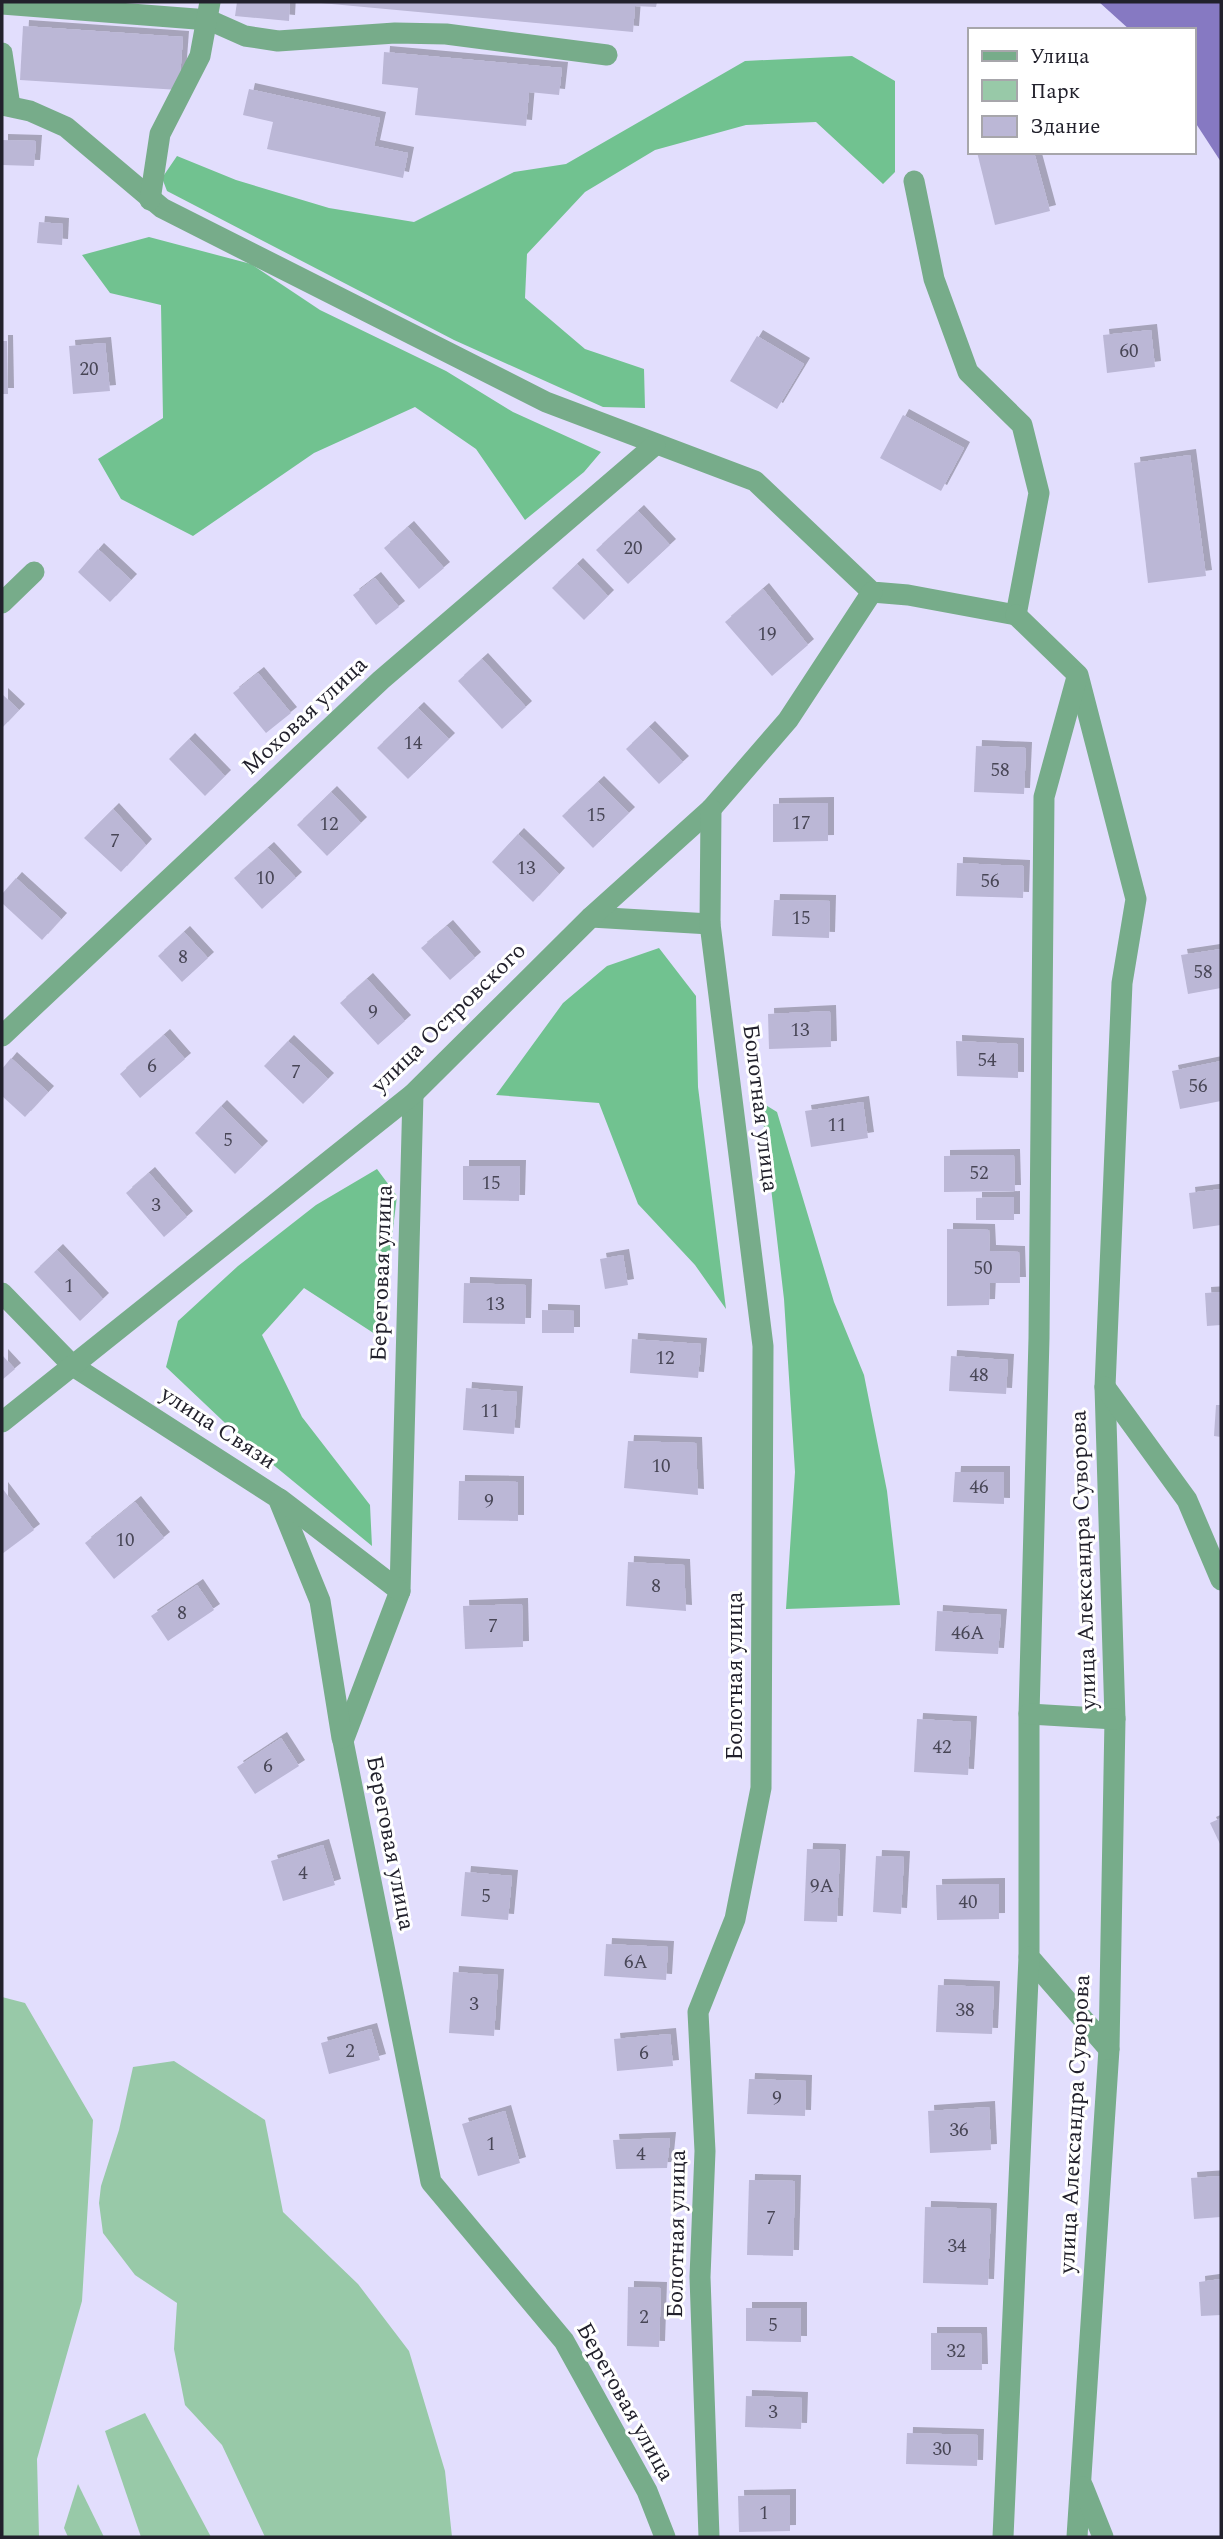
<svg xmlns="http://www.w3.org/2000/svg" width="1223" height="2539" font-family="Spectral,serif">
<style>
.green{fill:#98c9a8}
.forest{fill:#71c290}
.water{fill:#8679c2}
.building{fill:#bbb7d6;filter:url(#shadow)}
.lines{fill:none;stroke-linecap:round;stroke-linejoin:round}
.minor{stroke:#77ac8a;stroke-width:21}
.labels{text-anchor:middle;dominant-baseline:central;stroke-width:6;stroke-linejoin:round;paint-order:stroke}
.number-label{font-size:19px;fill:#484656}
.street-label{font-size:23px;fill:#22212c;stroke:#fff}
</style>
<defs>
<filter id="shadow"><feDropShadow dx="6" dy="-6" stdDeviation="0" flood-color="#0004"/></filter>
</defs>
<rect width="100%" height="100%" fill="#e2defd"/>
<g class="green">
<polygon points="2,1997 25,2003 93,2120 82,2301 37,2459 39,2537 2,2537"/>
<polygon points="174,2061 265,2120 283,2212 358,2284 409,2351 445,2471 452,2537 265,2537 222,2445 185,2405 174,2349 177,2303 135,2275 103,2233 99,2203 101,2186 119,2130 133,2067"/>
<polygon points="145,2413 211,2537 141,2537 105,2431"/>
<polygon points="78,2484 104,2537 68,2537 64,2528"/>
</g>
<g class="forest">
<polygon points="852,56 895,81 895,172 883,184 816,122 746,125 655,150 585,192 527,254 525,298 585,349 644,369 645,408 603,407 454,340 167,191 162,178 177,156 236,180 329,208 414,222 514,172 566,164 745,61"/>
<polygon points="149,237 251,264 320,310 446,371 513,412 601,452 584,472 525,520 476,449 415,407 314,453 193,536 121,499 98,459 163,418 161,305 110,293 82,255"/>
<polygon points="659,948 696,996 698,1087 726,1309 695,1265 638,1204 599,1103 496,1095 563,1003 607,966"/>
<polygon points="761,1102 777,1112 834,1302 864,1375 887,1491 900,1605 786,1609 795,1472 784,1299"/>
<polygon points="377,1169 397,1196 388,1269 375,1334 304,1288 262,1335 302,1417 370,1505 372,1546 242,1439 166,1367 178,1321 238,1266 316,1205"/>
</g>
<polygon class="water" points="1099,2 1221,2 1221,162 1193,119 1193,30 1130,30"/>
<g class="building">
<polygon points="237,2 290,2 289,21 235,16"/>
<polygon points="310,2 657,2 656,7 635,6 633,32"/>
<polygon points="23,26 183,37 179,90 20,80"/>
<polygon points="384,52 562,68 559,95 529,92 526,126 415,115 418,88 382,84"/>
<polygon points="249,89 380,118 374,146 408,153 403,178 267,149 273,122 243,115"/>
<polygon points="2,140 36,141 34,166 2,165"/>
<polygon points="977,152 1034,152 1050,211 995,225"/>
<polygon points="39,222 63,224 62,245 37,243"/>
<polygon points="1151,330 1155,367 1107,373 1103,335"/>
<polygon points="757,336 804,364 777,409 730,381"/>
<polygon points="2,341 7,341 8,394 2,394"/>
<polygon points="105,343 110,391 73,394 69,346"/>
<polygon points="903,415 964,448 941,491 880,458"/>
<polygon points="1190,455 1206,576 1148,583 1134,463"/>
<polygon points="638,511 670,545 628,584 596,550"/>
<polygon points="408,527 444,568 419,589 384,548"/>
<polygon points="98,549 131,580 110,602 78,572"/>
<polygon points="577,564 608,596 584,620 552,588"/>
<polygon points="375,578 399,607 376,625 353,595"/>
<polygon points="763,589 808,645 772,676 725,622"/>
<polygon points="482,659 526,707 502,729 458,681"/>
<polygon points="258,673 291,713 266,733 233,693"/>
<polygon points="2,694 19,710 2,728"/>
<polygon points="418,708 449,739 408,779 377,748"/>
<polygon points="649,727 683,762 659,784 626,749"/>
<polygon points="189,739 225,776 205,796 169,759"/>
<polygon points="976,746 1026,748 1024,794 974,792"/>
<polygon points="598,782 629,813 593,848 562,816"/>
<polygon points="331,792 361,823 327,856 297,825"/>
<polygon points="828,803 828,841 773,842 773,804"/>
<polygon points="113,809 146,845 121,872 84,838"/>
<polygon points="518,834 559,874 533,902 492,862"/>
<polygon points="268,848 296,878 262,909 234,878"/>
<polygon points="957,863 1024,866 1023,898 956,896"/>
<polygon points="16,878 61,919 42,940 2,903 2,894"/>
<polygon points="774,900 830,901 829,938 772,936"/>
<polygon points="447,926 475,958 450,980 421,948"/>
<polygon points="184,932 208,958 182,982 158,956"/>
<polygon points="1221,949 1221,988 1188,994 1181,955"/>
<polygon points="367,979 405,1021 378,1045 340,1003"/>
<polygon points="830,1011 831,1047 769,1049 768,1014"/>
<polygon points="164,1035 185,1059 140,1098 120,1074"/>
<polygon points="288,1041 328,1079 303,1104 264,1066"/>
<polygon points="956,1041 1018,1044 1018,1078 957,1076"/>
<polygon points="11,1058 48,1092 25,1117 2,1096 2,1069"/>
<polygon points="1221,1061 1221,1101 1180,1109 1172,1071"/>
<polygon points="863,1102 868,1138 811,1147 805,1111"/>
<polygon points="221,1106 262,1147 235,1174 195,1133"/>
<polygon points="1014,1155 1015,1191 944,1192 944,1156"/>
<polygon points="463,1166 520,1166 519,1201 463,1200"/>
<polygon points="149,1173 187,1217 164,1237 126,1193"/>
<polygon points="1221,1189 1221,1225 1193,1229 1189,1193"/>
<polygon points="1014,1197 1014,1220 976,1220 976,1198"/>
<polygon points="947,1229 989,1230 990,1251 1019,1252 1020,1283 990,1283 989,1305 947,1306"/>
<polygon points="57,1250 103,1299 80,1321 34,1272"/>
<polygon points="623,1255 628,1285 605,1289 600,1259"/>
<polygon points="464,1283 526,1285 525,1324 463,1323"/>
<polygon points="1221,1292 1221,1325 1207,1326 1205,1293"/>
<polygon points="542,1310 574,1311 574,1333 542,1333"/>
<polygon points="632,1339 701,1344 698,1378 630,1373"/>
<polygon points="2,1355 15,1369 2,1380"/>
<polygon points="951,1356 1008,1360 1006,1394 949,1391"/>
<polygon points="466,1388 517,1392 514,1434 463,1430"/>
<polygon points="1216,1405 1221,1405 1221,1437 1214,1436"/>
<polygon points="628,1441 696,1443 698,1495 624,1488"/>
<polygon points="955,1472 1004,1472 1004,1504 953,1502"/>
<polygon points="459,1481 518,1482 518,1521 458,1520"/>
<polygon points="2,1488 34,1530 2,1554"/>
<polygon points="135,1502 164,1538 114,1579 85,1543"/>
<polygon points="628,1562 684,1565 686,1611 626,1606"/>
<polygon points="197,1585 214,1610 168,1641 151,1616"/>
<polygon points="522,1604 523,1647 465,1649 463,1606"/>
<polygon points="937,1611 1001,1615 998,1654 935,1651"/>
<polygon points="917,1719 971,1722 968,1775 914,1772"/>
<polygon points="281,1738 299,1766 255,1794 237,1767"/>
<polygon points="1221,1818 1221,1846 1210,1823"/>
<polygon points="323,1845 335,1885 283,1901 271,1861"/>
<polygon points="807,1849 840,1850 837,1922 804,1921"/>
<polygon points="876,1856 904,1857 901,1914 873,1912"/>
<polygon points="465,1872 512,1876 508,1920 461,1916"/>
<polygon points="999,1884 999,1919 937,1920 936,1885"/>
<polygon points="606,1944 668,1947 666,1980 604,1976"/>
<polygon points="453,1972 498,1975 494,2036 449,2033"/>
<polygon points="938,1985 994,1987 992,2034 936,2032"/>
<polygon points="371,2029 380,2060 329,2074 321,2043"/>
<polygon points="670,2034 673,2066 617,2071 614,2039"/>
<polygon points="749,2079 806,2081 805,2116 747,2114"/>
<polygon points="989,2107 991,2150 930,2153 928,2111"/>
<polygon points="505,2111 520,2163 478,2176 462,2124"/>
<polygon points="670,2138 667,2168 616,2169 613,2140"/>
<polygon points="1221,2176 1221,2217 1194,2219 1191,2178"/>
<polygon points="749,2180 795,2181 793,2256 747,2255"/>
<polygon points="925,2207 991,2209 988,2285 923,2283"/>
<polygon points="1221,2279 1221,2315 1201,2316 1199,2282"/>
<polygon points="628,2287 661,2288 659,2347 627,2346"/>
<polygon points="746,2308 801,2308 801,2342 746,2341"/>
<polygon points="931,2333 981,2333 982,2370 931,2370"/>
<polygon points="746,2396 802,2398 801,2429 745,2427"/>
<polygon points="907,2433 978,2435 977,2466 906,2464"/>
<polygon points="790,2495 790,2531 739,2532 738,2496"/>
</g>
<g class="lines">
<g class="minor">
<polyline points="2,4 209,20 245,36 278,41 395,33 446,34 607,55"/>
<polyline points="2,53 10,106"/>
<polyline points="2,105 30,111 66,127 162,208 546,402 755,481 872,592 908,595 1016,615"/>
<polyline points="914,181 934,279 968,372 1022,425 1039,493 1016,615"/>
<polyline points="150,200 160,134 200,56 210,2"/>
<polyline points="2,603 34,572"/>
<polyline points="1016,615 1078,675 1136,899 1122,983 1105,1387 1115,1719 1109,2049 1077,2537"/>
<polyline points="1077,677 1044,797 1039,1338 1029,1714 1029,1957 1109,2049"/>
<polyline points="591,917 710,924"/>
<polyline points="2,1036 381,680 655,445"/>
<polyline points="413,1094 400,1591 343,1741 431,2182 564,2341 647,2491 665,2537"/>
<polyline points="2,1293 73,1366 278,1498 320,1601 342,1738"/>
<polyline points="1105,1387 1187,1500 1221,1580"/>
<polyline points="2,1422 413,1094 591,917 711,809 788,720 872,592"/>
<polyline points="280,1499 400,1591"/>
<polyline points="1029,1714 1115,1719"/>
<polyline points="1083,2487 1103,2537"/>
<polyline points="709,2537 700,2277 705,2151 698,2012 735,1919 761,1788 763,1346 710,924 711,809"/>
<polyline points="1003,2537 1029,1957"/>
</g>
</g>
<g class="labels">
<g class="number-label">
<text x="1129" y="351">60</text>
<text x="89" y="369">20</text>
<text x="633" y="548">20</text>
<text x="767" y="634">19</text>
<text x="413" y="743">14</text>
<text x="1000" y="770">58</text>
<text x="596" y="815">15</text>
<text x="801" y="823">17</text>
<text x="329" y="824">12</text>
<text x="115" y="841">7</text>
<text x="526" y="868">13</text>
<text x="265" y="878">10</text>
<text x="990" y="881">56</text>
<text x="801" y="918">15</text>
<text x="183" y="957">8</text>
<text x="1203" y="972">58</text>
<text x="373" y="1012">9</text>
<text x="800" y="1030">13</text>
<text x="987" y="1060">54</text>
<text x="152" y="1066">6</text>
<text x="296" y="1072">7</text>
<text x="1198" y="1086">56</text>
<text x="837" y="1125">11</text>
<text x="228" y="1140">5</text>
<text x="979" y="1173">52</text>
<text x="491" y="1183">15</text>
<text x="156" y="1205">3</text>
<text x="983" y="1268">50</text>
<text x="69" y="1286">1</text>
<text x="495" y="1304">13</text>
<text x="665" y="1358">12</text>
<text x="979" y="1375">48</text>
<text x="490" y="1411">11</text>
<text x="661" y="1466">10</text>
<text x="979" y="1487">46</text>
<text x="489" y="1501">9</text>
<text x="125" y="1540">10</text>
<text x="656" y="1586">8</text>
<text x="182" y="1613">8</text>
<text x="493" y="1626">7</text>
<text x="968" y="1633">46А</text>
<text x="942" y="1747">42</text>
<text x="268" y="1766">6</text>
<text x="303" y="1873">4</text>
<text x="822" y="1886">9А</text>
<text x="486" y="1896">5</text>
<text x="968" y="1902">40</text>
<text x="636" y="1962">6А</text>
<text x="474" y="2004">3</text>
<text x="965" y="2010">38</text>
<text x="350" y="2051">2</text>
<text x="644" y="2053">6</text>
<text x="777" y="2098">9</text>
<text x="959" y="2130">36</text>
<text x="491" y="2144">1</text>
<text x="641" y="2154">4</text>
<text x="771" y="2218">7</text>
<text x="957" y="2246">34</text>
<text x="644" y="2317">2</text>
<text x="773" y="2325">5</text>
<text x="956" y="2351">32</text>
<text x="773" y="2412">3</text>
<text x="942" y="2449">30</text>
<text x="764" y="2513">1</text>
</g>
<g class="street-label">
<text transform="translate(305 716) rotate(-43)">Моховая улица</text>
<text transform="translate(449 1018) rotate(-44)">улица Островского</text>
<text transform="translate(760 1108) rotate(83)">Болотная улица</text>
<text transform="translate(382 1273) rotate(-88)">Береговая улица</text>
<text transform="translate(218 1428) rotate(33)">улица Связи</text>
<text transform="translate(1084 1560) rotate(-92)">улица Александра Суворова</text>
<text transform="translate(735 1676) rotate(-90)">Болотная улица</text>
<text transform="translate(390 1843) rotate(79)">Береговая улица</text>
<text transform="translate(1075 2124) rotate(-87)">улица Александра Суворова</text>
<text transform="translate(677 2234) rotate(-89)">Болотная улица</text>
<text transform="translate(625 2402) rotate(61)">Береговая улица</text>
</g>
</g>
<rect width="1223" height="2539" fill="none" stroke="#22212c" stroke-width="7"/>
<rect x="968" y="28" width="228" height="126" fill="#ffffff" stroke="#a7a6ab" stroke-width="2"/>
<rect x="982" y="51" width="35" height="10" fill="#77ac8a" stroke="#a7a6ab" stroke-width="2"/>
<text x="1030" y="63" font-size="21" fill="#22212c">Улица</text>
<rect x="982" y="80" width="35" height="21" fill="#98c9a8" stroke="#a7a6ab" stroke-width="2"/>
<text x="1030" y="98" font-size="21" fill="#22212c">Парк</text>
<rect x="982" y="116" width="35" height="21" fill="#bbb7d6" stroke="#a7a6ab" stroke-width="2"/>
<text x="1030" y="133" font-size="21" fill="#22212c">Здание</text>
</svg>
